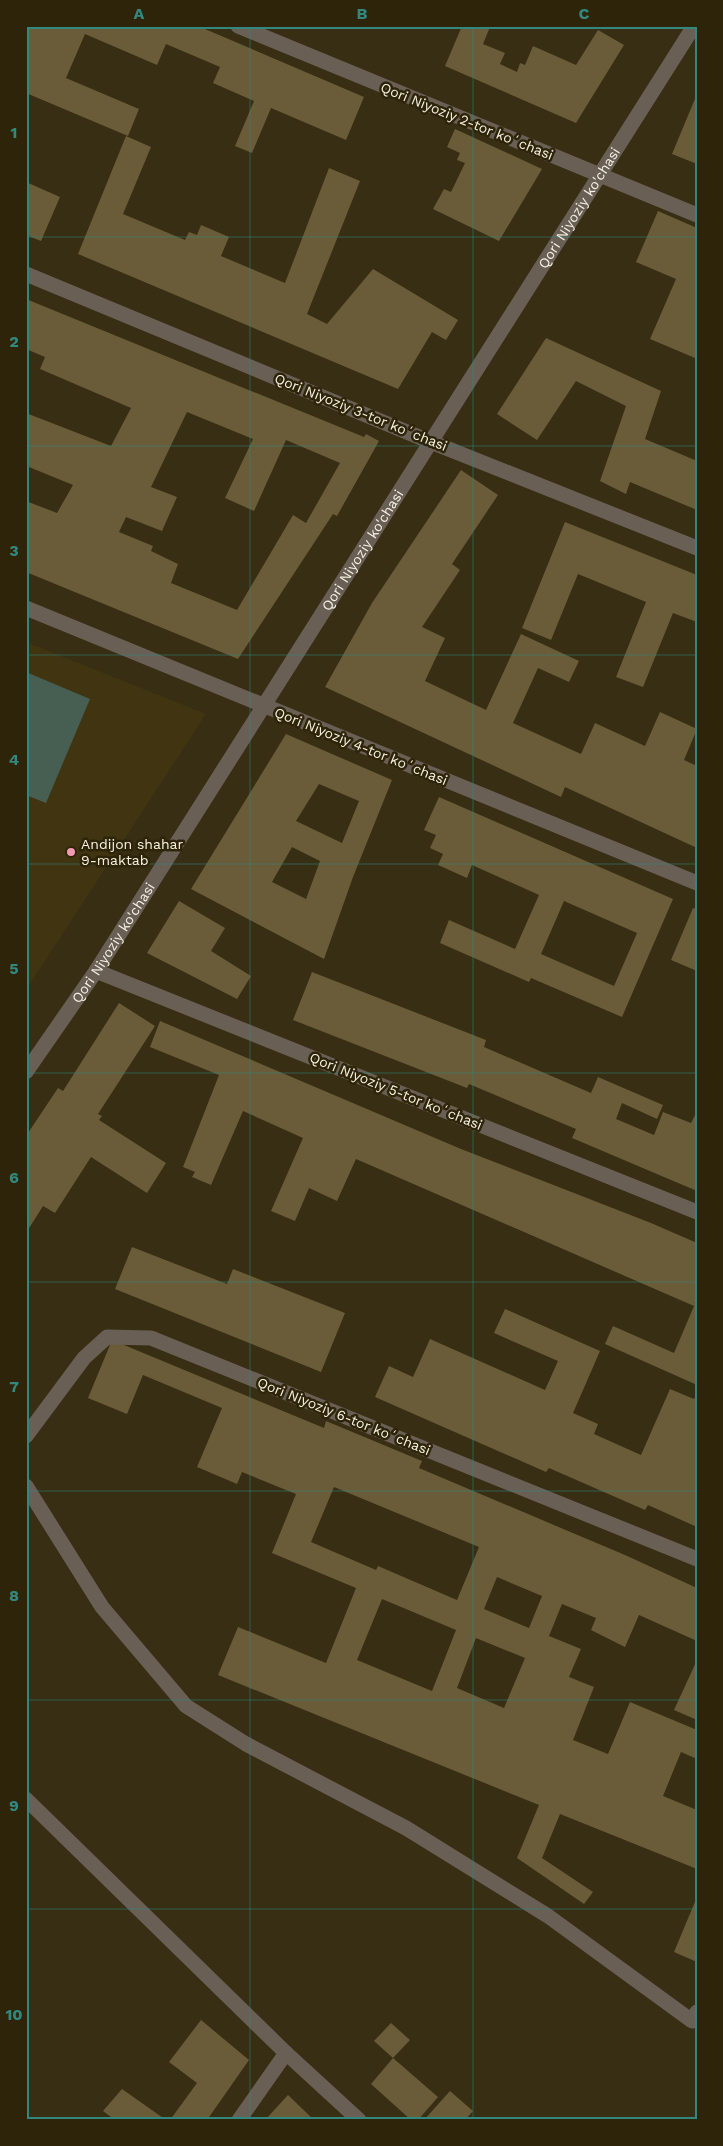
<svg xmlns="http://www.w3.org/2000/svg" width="723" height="2146" font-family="'Work Sans',sans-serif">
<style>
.built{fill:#403411}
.pitch{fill:#465f52}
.building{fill:#6a5c38;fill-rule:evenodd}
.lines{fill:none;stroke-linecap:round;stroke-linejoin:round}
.street{stroke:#695f55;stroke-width:15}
.grid{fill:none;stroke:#32887f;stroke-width:1;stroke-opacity:0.55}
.poi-dot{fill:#f19ab1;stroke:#2d2409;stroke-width:2}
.labels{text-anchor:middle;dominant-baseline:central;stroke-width:5;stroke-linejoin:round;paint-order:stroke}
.street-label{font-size:14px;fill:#f7f1e1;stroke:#2d2409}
.poi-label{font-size:14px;fill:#f7f1e1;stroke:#2d2409;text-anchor:start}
.neatline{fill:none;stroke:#32887f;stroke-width:2}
.grid-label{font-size:16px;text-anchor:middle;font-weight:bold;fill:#32887f}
</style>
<rect width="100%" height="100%" fill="#372e13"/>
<polygon class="built" points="26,642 206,714 26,990"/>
<polygon class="pitch" points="26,672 90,699 46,803 26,795"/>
<g class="building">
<polygon points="26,26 198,26 364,97 346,140 271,108 252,153 235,146 254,101 213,83 220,67 166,44 157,65 85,34 66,78 139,109 128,136 26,93"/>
<polygon points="462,26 490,27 483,44 505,53 500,64 517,72 520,63 525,65 533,46 576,65 598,30 624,45 576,123 445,66"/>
<polygon points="697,94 697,164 672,154"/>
<polygon points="455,129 542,169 499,241 433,209 444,189 451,192 465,163 457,160 460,153 447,147"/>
<polygon points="126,136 151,147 123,214 185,240 189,232 197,235 201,225 229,237 221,256 285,283 329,168 360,181 307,314 327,324 373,269 458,320 446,340 432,332 398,389 78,254"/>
<polygon points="26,182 60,197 41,241 26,235"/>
<polygon points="658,211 697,228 695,358 650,339 676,279 636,262"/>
<path d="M26,299L364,437L366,434L379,441L337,516L333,514L238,659L26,572V501L57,513L73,485L29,467L26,474V413L111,446L131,408L40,369L45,357L26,349ZM187,412L253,439L225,498L254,511L286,440L340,463L306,523L293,515L237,610L171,583L178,564L151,551L153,546L119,532L126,517L162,531L177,497L151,487Z"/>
<polygon points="546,338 661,391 645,439 697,461 697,510 630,482 626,494 600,481 626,406 576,381 537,440 497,414"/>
<polygon points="461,470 498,495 452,564 460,570 422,627 445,638 425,681 486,710 521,634 579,661 569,682 538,668 513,723 581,754 595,723 645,746 660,712 697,729 684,760 697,766 697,848 565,787 561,797 325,687 372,603"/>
<polygon points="565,522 697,575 697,622 673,613 643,687 616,677 646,602 578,574 551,640 522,628"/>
<path d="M286,734L392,780L353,877L324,959L191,889ZM319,784L359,801L342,843L296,821ZM292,847L320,861L306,899L272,882Z"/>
<path d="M439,797L673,899L622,1017L531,978L529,982L440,943L449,920L515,949L539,895L472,865L467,878L438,865L443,854L430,848L436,835L424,830ZM564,901L637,933L614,986L541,954Z"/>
<polygon points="179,901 225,928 211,951 251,976 237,999 147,953"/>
<polygon points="693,908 697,909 697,971 671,960"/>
<polygon points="312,972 486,1040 484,1047 591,1093 598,1077 663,1105 657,1119 622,1103 616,1119 654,1135 663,1112 691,1123 697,1111 697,1191 572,1138 576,1129 469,1084 467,1088 293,1020"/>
<polygon points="119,1003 155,1026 98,1114 102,1116 99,1120 166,1163 147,1193 91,1157 55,1213 43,1206 26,1233 26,1136 58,1088 63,1091"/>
<polygon points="160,1021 461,1149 651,1223 697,1243 697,1385 605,1344 613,1326 674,1353 694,1306 356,1159 337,1201 309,1188 295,1221 271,1211 303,1138 243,1111 211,1185 192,1177 195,1172 183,1167 219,1075 150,1047"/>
<polygon points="132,1247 227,1284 233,1269 345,1313 321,1372 115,1289"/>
<polygon points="505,1309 600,1351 573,1413 598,1424 594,1434 641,1455 670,1389 694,1399 697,1394 697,1527 648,1505 645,1510 549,1468 546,1472 375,1397 389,1366 413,1377 430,1339 545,1390 558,1361 494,1333"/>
<path d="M112,1340L324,1428L326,1421L422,1461L419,1468L625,1555L697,1588V1641L639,1615L625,1647L591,1630L596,1618L562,1604L549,1636L581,1649L569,1677L594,1687L573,1740L608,1754L630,1702L697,1730V1759L681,1752L663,1796L697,1810V1869L560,1814L542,1858L593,1892L584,1904L517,1858L539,1805L218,1675L238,1627L326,1663L356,1588L272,1553L296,1494L242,1472L237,1484L197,1467L222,1408L143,1375L127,1414L88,1398ZM334,1487L479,1547L457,1600L378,1566L376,1570L311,1542ZM497,1577L542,1596L529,1628L484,1609ZM382,1599L456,1630L432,1691L357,1660ZM476,1638L525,1658L504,1708L457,1688Z"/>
<polygon points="697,1660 697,1720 674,1710"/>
<polygon points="697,1897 697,1962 674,1952"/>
<polygon points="201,2020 249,2060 207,2120 170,2120 197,2083 169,2062"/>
<polygon points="391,2023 410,2040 393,2058 374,2041"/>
<polygon points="393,2058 438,2097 418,2120 411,2120 371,2084"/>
<polygon points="122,2089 166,2120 115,2120 103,2111"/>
<polygon points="450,2091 473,2111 465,2120 424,2120"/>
<polygon points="288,2095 314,2120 265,2120"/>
</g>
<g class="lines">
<g class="street">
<polyline points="238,26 697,215"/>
<polyline points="26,274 431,442 697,548"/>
<polyline points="26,608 697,883"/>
<polyline points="96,971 697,1212"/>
<path id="s1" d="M26,1072L96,971L694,26"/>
<polyline points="26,1436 84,1358 107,1337 151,1338 697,1559"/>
<polyline points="26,1486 102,1607 186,1706 246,1744 406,1828 548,1916 692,2021 697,2012"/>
<polyline points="26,1799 286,2053 359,2120"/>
<polyline points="239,2120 286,2053"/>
</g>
</g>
<path class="grid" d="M250,26V2120M473,26V2120M26,237H697M26,446H697M26,655H697M26,864H697M26,1073H697M26,1282H697M26,1491H697M26,1700H697M26,1909H697"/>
<circle class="poi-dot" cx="71" cy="852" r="5"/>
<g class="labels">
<g class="street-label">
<text transform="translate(467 121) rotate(22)">Qori Niyoziy 2-tor koʻchasi</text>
<text stroke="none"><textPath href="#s1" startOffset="1026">Qori Niyoziy ko'chasi</textPath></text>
<text transform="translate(361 412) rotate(22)">Qori Niyoziy 3-tor koʻchasi</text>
<text stroke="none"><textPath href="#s1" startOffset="621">Qori Niyoziy ko'chasi</textPath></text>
<text transform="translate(361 746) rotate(22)">Qori Niyoziy 4-tor koʻchasi</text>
<text stroke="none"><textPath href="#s1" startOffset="156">Qori Niyoziy ko'chasi</textPath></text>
<text transform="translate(396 1091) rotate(22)">Qori Niyoziy 5-tor koʻchasi</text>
<text transform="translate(344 1416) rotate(22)">Qori Niyoziy 6-tor koʻchasi</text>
</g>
<g class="poi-label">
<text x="81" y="844">Andijon shahar<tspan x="81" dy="16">9-maktab</tspan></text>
</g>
</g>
<rect width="723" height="2146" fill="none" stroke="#2d2409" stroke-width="55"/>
<rect x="28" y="28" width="668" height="2090" class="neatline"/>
<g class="grid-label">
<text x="139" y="19">A</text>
<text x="362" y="19">B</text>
<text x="584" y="19">C</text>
<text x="14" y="138">1</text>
<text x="14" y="347">2</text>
<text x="14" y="556">3</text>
<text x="14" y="765">4</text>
<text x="14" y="974">5</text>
<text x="14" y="1183">6</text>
<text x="14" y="1392">7</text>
<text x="14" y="1601">8</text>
<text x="14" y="1811">9</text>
<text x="14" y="2020">10</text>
</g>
</svg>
